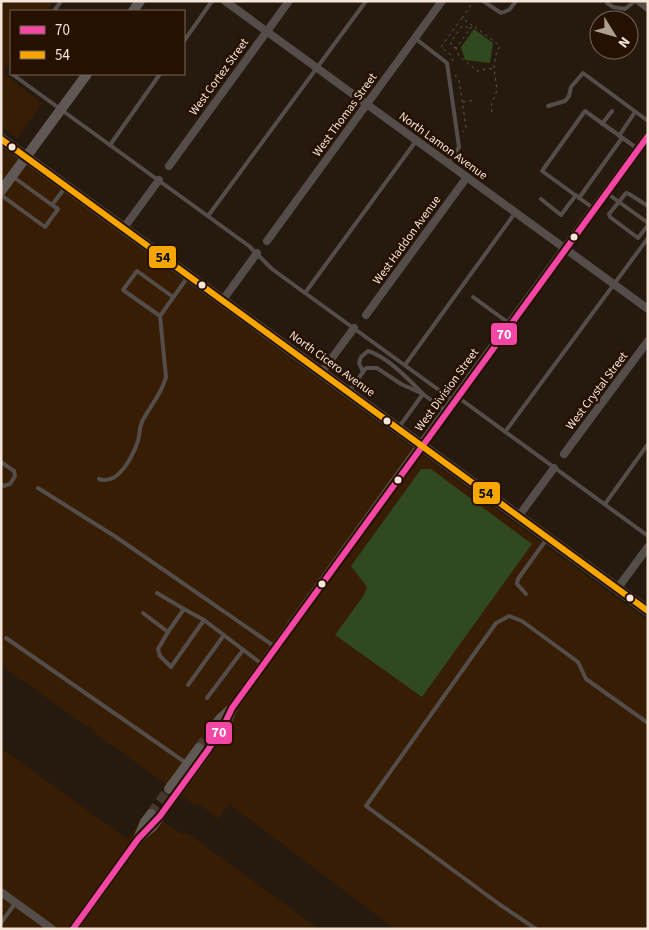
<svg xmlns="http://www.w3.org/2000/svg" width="649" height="930" font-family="'Source Sans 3',sans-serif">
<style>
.built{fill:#371d04}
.green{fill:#30491e}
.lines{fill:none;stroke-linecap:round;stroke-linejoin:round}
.secondary-tunnel{stroke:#45392c;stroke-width:10;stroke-dasharray:10 5;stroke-linecap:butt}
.path{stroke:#635c57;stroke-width:1;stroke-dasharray:2.5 4;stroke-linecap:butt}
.lane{stroke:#544d4a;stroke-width:4}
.street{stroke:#544d4a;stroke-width:8}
.secondary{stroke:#605855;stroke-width:10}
.primary{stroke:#5e5651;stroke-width:11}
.bus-1-casing{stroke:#261000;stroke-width:10}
.bus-2-casing{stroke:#261000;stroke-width:10}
.bus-1{stroke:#f346a5;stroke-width:6}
.bus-2{stroke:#f7a600;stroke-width:6}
.bus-dot{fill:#f5e6d9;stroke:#261000;stroke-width:2}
.labels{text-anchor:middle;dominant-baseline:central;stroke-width:5;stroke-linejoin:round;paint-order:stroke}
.street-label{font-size:12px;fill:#f5e6d9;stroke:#261000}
.line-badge{stroke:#261000;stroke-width:2}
.badge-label{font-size:14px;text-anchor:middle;font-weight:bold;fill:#fff}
.pale-badge-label{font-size:14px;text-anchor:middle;font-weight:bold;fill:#111}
</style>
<rect width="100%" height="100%" fill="#261a0e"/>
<g class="built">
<polygon points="1,1 54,1 47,11 11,11 11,60 2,73 42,103 17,138 1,126"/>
<polygon points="1,146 648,621 648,929 395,929 229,804 219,819 200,805 195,805 92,731 91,726 86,726 1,665"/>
<polygon points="1,748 127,839 149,811 183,835 186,832 319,929 1,929"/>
</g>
<g class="green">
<polygon points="474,29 493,43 490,63 465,60 461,47"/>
<polygon points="421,469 431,469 532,544 422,697 335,635 364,595 367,587 351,566"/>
</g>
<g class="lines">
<g class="secondary-tunnel">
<polyline points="199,748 211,731"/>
<polyline points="206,753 217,736"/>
<polyline points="151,814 169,789"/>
<polyline points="158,819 176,794"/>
</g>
<g class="path">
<polyline points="462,18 474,1"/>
<polyline points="456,48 451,46 451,42 462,26 465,26 468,28"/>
<polyline points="453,61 450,54 441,47 462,18 473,26"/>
<polyline points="455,75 459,80 466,127 463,132"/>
<polyline points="463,102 476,100"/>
<polyline points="492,112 491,106 497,90 494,68 496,54 500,46 474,26 468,29 468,32 456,48 459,56 477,71 494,68"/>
</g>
<g class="lane">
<polyline points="483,1 501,13 509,10 516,1"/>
<polyline points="607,3 613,7 625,9 635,1"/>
<polyline points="54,11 61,1"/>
<polyline points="416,39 447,63 459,147 448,164"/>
<polyline points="184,41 212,1"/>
<polyline points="12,74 249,246 272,269 454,401"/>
<polyline points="548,106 565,101 569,96 571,87 583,73 648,121"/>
<polyline points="602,124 612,111"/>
<polyline points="619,136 635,112"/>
<polyline points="110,145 160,74"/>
<polyline points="12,176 52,205 64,189"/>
<polyline points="608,194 648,223"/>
<polyline points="1,195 45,227 58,209 52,205"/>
<polyline points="579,198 622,138"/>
<polyline points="541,199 561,215 576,195"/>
<polyline points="648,206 629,194 626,193 609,214 610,217 638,238 648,225"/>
<polyline points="593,208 542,171 585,111 638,149"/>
<polyline points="208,216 366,1"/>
<polyline points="305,293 416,141"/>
<polyline points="473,297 510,324"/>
<polyline points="160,316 123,290 137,271 173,297"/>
<polyline points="405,365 515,213"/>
<path d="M363,372L359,363L361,357L368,351C388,357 409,380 423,394"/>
<polyline points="349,391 366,368 377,368 401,384 421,393"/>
<polyline points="459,398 648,536"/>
<polyline points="399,427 423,394 446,411"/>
<polyline points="505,432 648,238"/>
<polyline points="1,462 14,471 15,476 10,484 4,486 1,484"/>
<path d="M99,479C119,486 133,455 138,441C140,435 139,428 142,422C149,407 162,394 166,377L160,316L187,278"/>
<polyline points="38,488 116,537 274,646"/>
<polyline points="605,504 648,444"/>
<polyline points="157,593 184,609"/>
<polyline points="526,594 517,584 518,579 546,540"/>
<polyline points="143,613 168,632 158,649 160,656 171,667 204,620"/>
<polyline points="168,632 184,609 204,620 262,664"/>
<polyline points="6,638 186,763"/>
<polyline points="188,685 224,635"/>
<polyline points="207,698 243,650"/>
<polyline points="1,923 16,902"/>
<polyline points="536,929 499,904 366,806 496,623 509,616 522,621 578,662 586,679 648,723"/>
</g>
<g class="street">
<polyline points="225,1 648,309"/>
<polyline points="639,1 648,8"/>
<polyline points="169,166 289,1"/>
<polyline points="123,229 159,180"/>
<polyline points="267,241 442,1"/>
<polyline points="222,301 257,253"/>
<polyline points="366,315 467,177"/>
<polyline points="321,373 354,328"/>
<polyline points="564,454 648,341"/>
<polyline points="518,517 554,468"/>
<polyline points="617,589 648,547"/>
<polyline points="1,892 52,929"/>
</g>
<g class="secondary">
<polyline points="133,11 140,1"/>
<polyline points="1,191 87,74"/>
<polyline points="211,731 220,719 232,708 421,446 648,136"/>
<polyline points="217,736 226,724 232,709"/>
<polyline points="169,789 199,748"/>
<polyline points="176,794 206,753"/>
<polyline points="140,837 152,827 158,819"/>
<polyline points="73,929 138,839 145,822 151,814"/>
</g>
<polyline class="primary" points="1,139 648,611"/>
<g class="bus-1-casing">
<polyline id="bus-1" points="73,929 138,839 160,816 208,750 224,725 232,708 648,136"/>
</g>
<g class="bus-2-casing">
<polyline id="bus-2" points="1,139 648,611"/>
</g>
<use href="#bus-1" class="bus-1"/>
<use href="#bus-2" class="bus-2"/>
</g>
<g class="bus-dot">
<circle cx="12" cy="147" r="4.5"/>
<circle cx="574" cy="237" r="4.5"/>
<circle cx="202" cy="285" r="4.5"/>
<circle cx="387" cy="421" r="4.5"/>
<circle cx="398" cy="480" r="4.5"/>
<circle cx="322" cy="584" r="4.5"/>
<circle cx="630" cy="598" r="4.5"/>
</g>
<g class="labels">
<g class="street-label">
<text transform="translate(219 77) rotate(-54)">West Cortez Street</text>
<text transform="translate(345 115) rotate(-54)">West Thomas Street</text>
<text transform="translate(443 146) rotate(36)">North Lamon Avenue</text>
<text transform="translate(407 240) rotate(-54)">West Haddon Avenue</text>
<text transform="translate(332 364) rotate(36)">North Cicero Avenue</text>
<text transform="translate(447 390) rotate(-54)">West Division Street</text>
<text transform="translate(597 391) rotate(-53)">West Crystal Street</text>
</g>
</g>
<g class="line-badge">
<rect x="148" y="245" width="29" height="24" rx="5" fill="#f7a600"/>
<rect x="490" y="322" width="28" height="24" rx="5" fill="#f346a5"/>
<rect x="472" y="481" width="29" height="24" rx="5" fill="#f7a600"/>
<rect x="205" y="721" width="28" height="24" rx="5" fill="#f346a5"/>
</g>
<g class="badge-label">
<text x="504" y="339">70</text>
<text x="219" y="737">70</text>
</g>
<g class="pale-badge-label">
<text x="163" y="262">54</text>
<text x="486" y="498">54</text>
</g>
<rect width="649" height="930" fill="none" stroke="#f5e6d9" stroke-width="5"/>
<rect x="10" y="10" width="175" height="65" fill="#261000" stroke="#796657"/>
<rect x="20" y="26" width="25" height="8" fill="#f346a5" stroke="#796657"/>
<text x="55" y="35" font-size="15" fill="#f5e6d9">70</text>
<rect x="20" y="51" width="25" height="8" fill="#f7a600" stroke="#796657"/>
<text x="55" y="60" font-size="15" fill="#f5e6d9">54</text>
<g transform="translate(614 35) rotate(127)"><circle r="24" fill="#261000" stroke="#796657"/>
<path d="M0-4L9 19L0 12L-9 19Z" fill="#ad9f92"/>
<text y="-8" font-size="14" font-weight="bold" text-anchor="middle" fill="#f5e6d9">N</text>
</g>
</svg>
